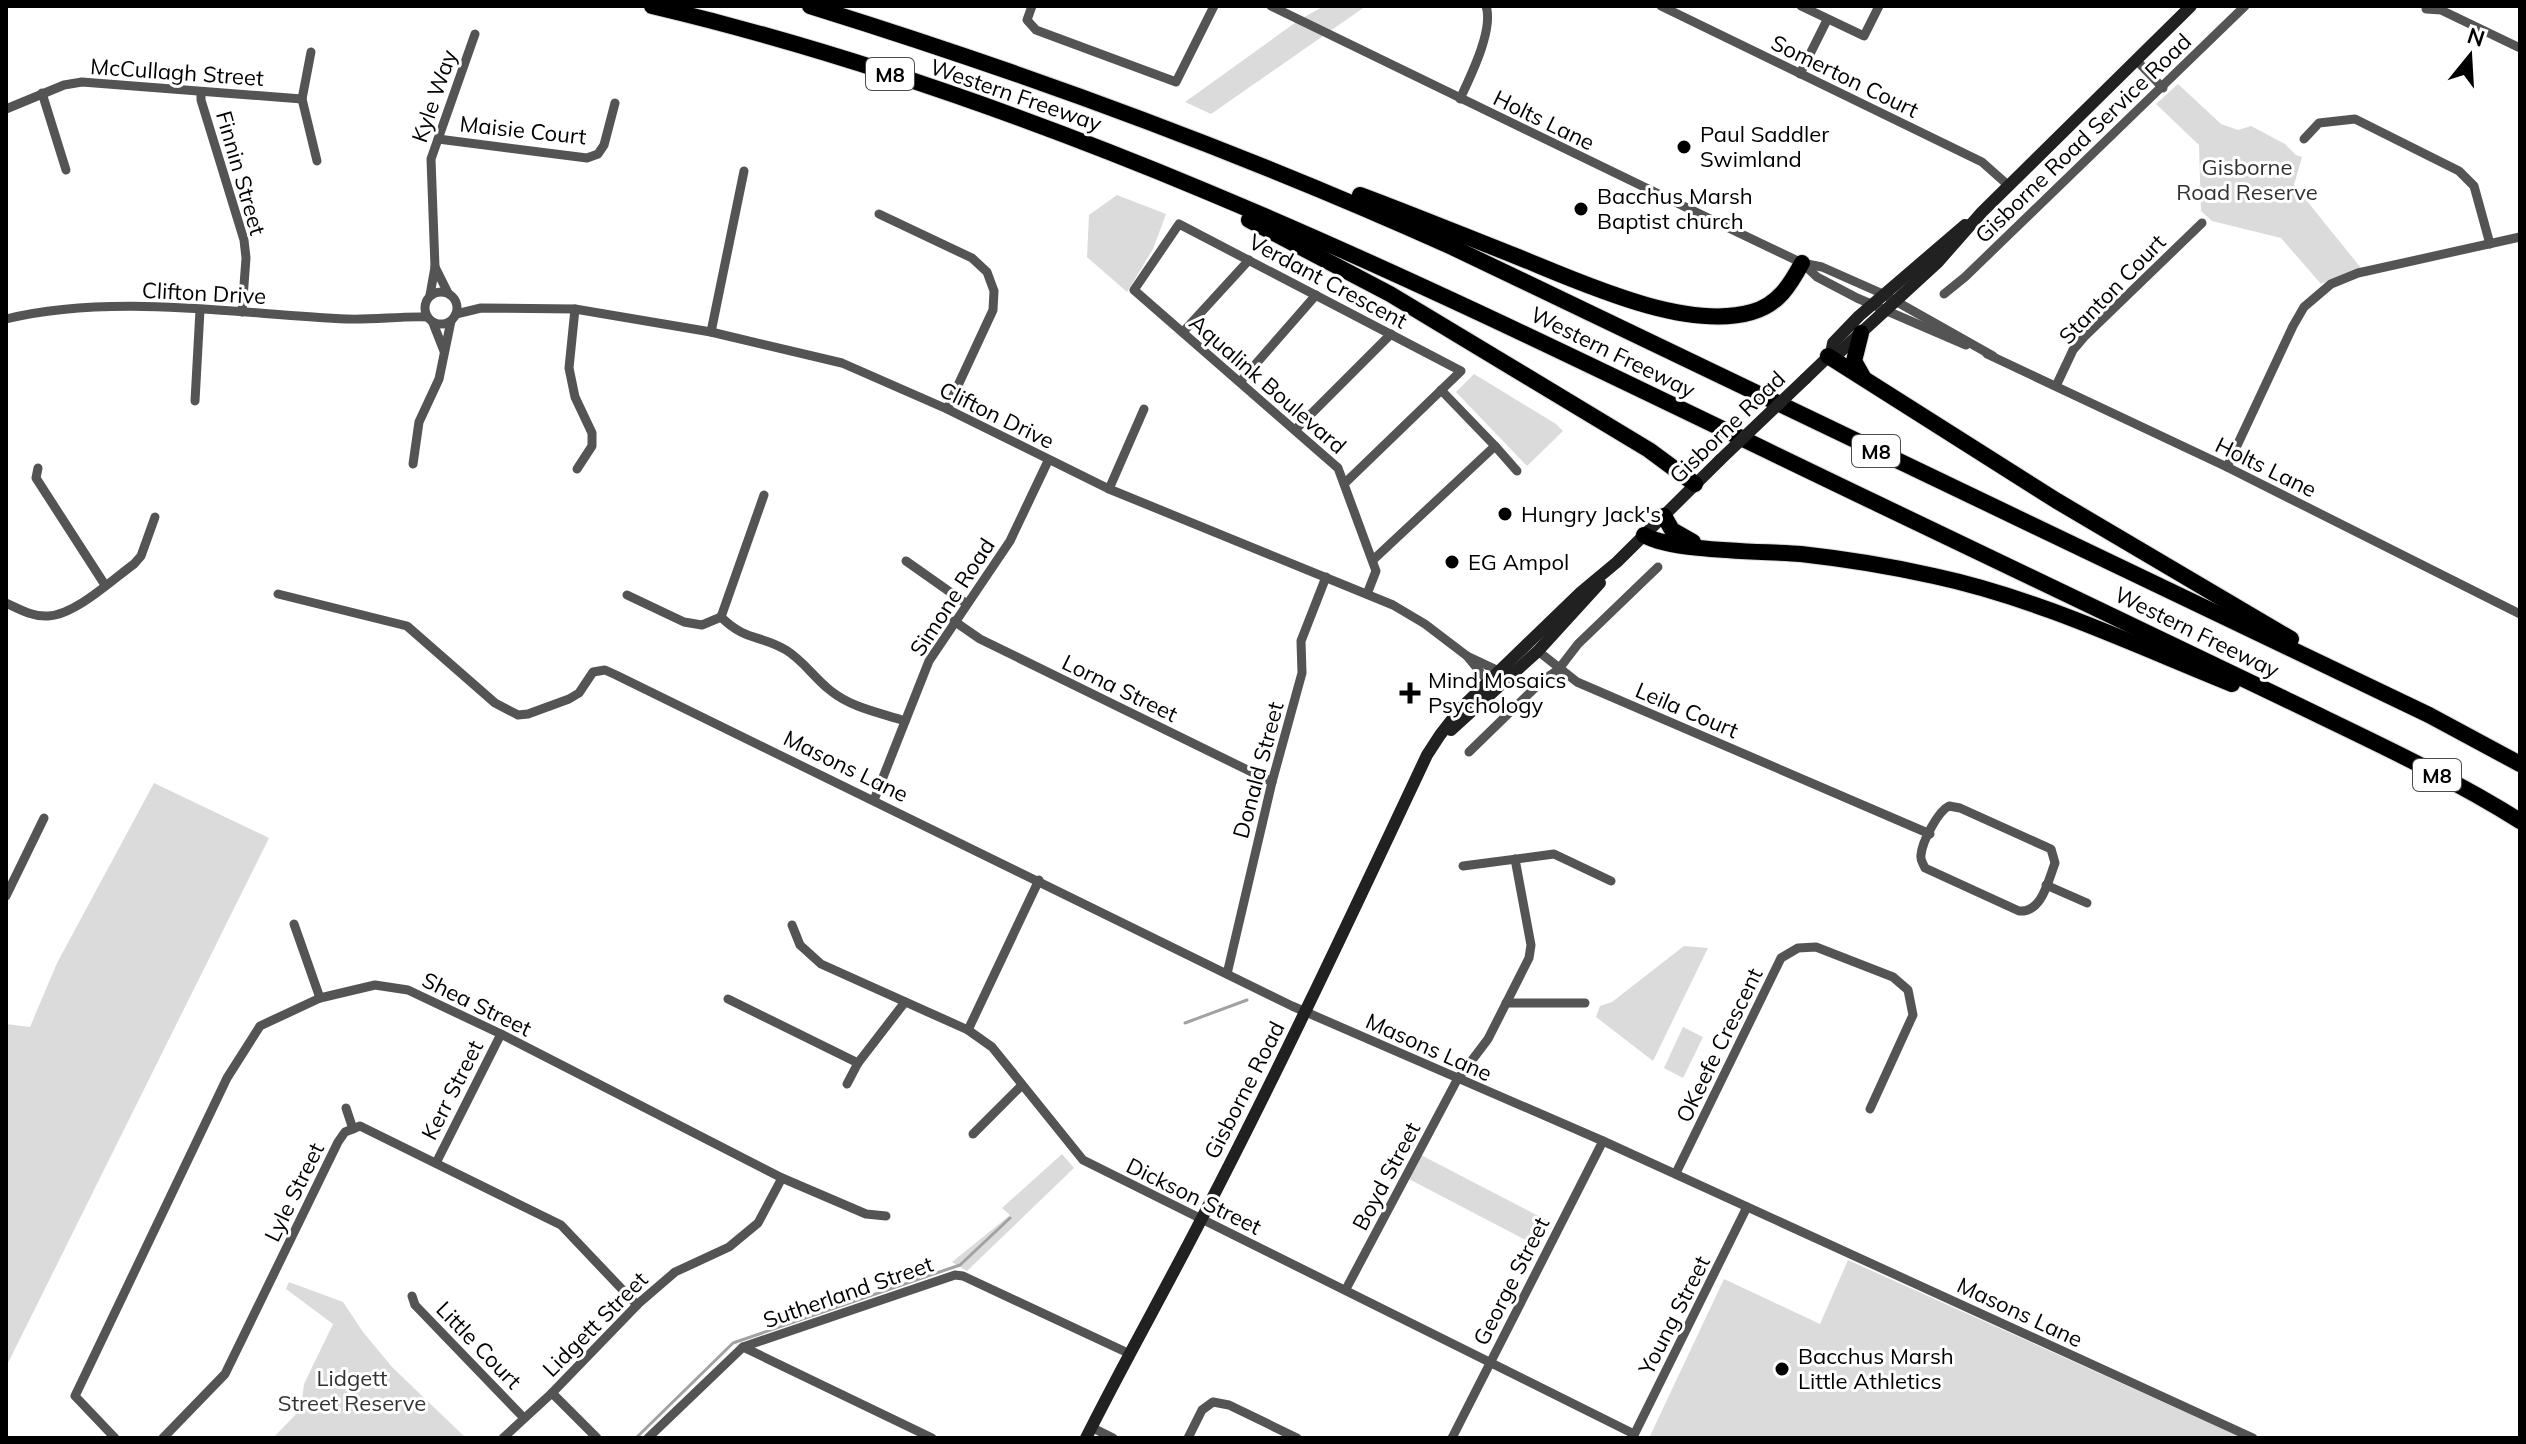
<svg xmlns="http://www.w3.org/2000/svg" width="2526" height="1444" font-family="Mulish,sans-serif">
<style>
.green{fill:#dbdbdb}
.lines{fill:none;stroke-linecap:round;stroke-linejoin:round}
.stream{stroke:#a2a2a2;stroke-width:3}
.motorway-casing{stroke:#dbdbdb;stroke-width:18}
.minor{stroke:#545454;stroke-width:9}
.secondary{stroke:#212121;stroke-width:12}
.motorway{stroke:#000;stroke-width:16}
.secondary-bridge{stroke:#212121;stroke-width:12}
.poi-dot{fill:#000;stroke:#fff;stroke-width:3}
.labels{text-anchor:middle;dominant-baseline:central;stroke-width:6;stroke-linejoin:round;paint-order:stroke}
.shield{fill:#fff;stroke:#4c4c4c;stroke-width:2}
.shield-label{font-size:20px;font-weight:bold;fill:#000}
.street-label{font-size:22px;fill:#000;stroke:#fff}
.poi-label{font-size:22px;fill:#000;stroke:#fff;text-anchor:start}
.park-label{font-size:22px;fill:#323232;stroke:#fff}
</style>
<rect width="100%" height="100%" fill="#fff"/>
<g class="green">
<polygon points="1324,6 1366,6 1211,114 1185,102 1299,20"/>
<polygon points="2178,84 2221,124 2238,130 2251,126 2285,144 2296,155 2302,157 2294,185 2361,268 2321,284 2281,238 2212,221 2201,211 2199,145 2156,104"/>
<polygon points="1117,195 1166,214 1153,249 1127,292 1087,257 1089,215"/>
<polygon points="1474,374 1556,424 1563,431 1527,466 1456,392"/>
<polygon points="154,783 269,838 6,1367 6,1024 30,1027 57,963"/>
<polygon points="1684,946 1708,948 1653,1061 1596,1017 1600,1006 1612,1002"/>
<polygon points="1683,1027 1703,1037 1683,1078 1664,1068"/>
<polygon points="1062,1154 1074,1168 967,1271 952,1262 1010,1215 1002,1208"/>
<polygon points="1419,1154 1550,1222 1537,1246 1407,1178"/>
<polygon points="1848,1260 2243,1438 1649,1438 1724,1279 1820,1324"/>
<polygon points="289,1282 343,1302 363,1332 392,1367 466,1438 273,1438 301,1409 304,1384 333,1324 286,1289"/>
</g>
<g class="lines">
<g class="stream">
<polyline points="1185,1023 1247,1000"/>
<polyline points="636,1438 733,1343 960,1265 1010,1218"/>
</g>
<g class="motorway-casing">
<g id="motorway">
<path d="M652,6C1084,108 1479,313 1876,503C2012,568 2148,632 2283,698C2363,737 2445,774 2520,821"/>
<path d="M810,6C1029,74 1243,153 1452,247L2429,715L2520,764"/>
<path d="M1360,195C1411,214 1462,235 1513,255C1576,280 1684,332 1752,312C1778,305 1790,285 1802,263"/>
<polyline points="1249,220 1390,294 1649,450 1695,484"/>
<polyline points="1861,333 1854,361 1863,377"/>
<polyline points="1828,356 2057,501 2291,639"/>
<polyline points="1664,516 1672,530 1693,542"/>
<path d="M1644,535C1673,552 1763,551 1801,554C1846,559 1890,566 1934,576C2037,598 2135,645 2232,684"/>
</g>
</g>
<g class="minor">
<polyline points="1032,6 1027,20 1036,30 1176,82 1214,6"/>
<polyline points="1271,6 1735,231 1802,263 1822,267 1883,294 1993,356"/>
<polyline points="1661,6 1982,162 2009,186"/>
<polyline points="1801,6 1864,36 1879,6"/>
<polyline points="2426,9 2441,10 2520,48"/>
<polyline points="311,52 302,99 317,161"/>
<polyline points="2136,60 2163,88"/>
<polyline points="1800,74 1827,20"/>
<polyline points="201,92 201,100 244,240 246,258 242,312"/>
<polyline points="42,93 66,170"/>
<path d="M1460,99C1470,77 1494,30 1486,6"/>
<polyline points="6,109 64,85 82,82 302,99"/>
<polyline points="438,139 587,158 598,154 604,145 615,103"/>
<polyline points="2304,139 2319,123 2355,119 2459,171 2474,186 2490,244"/>
<polyline points="879,214 972,258 987,272 994,291 993,310 947,409"/>
<polyline points="1802,263 1817,277 1857,298 1966,345"/>
<polyline points="435,267 448,293"/>
<circle cx="441" cy="308" r="16"/>
<polyline points="1944,294 1965,277 2245,6"/>
<polyline points="430,295 435,267 431,159 475,34"/>
<polyline points="575,309 569,368 575,397 592,433 592,446 577,469"/>
<polyline points="456,314 481,308 575,309 711,332 842,363 947,409 1109,489 1393,605 1425,624 1467,656 1501,672"/>
<path d="M6,319C112,293 238,314 347,319C374,320 400,316 427,317"/>
<polyline points="433,323 444,351"/>
<polyline points="711,332 744,171"/>
<polyline points="1183,332 1249,260"/>
<polyline points="1987,354 2227,467 2520,614"/>
<polyline points="1240,382 1316,295"/>
<polyline points="2056,386 2073,350 2084,337 2202,223"/>
<polyline points="195,401 200,310"/>
<polyline points="1295,430 1391,334"/>
<polyline points="1495,446 1517,471"/>
<polyline points="413,464 419,422 439,379 451,321"/>
<polyline points="2227,467 2293,326 2304,307 2331,284 2358,273 2520,237"/>
<polyline points="38,468 36,478 105,585"/>
<polyline points="1344,484 1461,371 1179,224 1134,290 1338,468 1376,571 1367,594"/>
<polyline points="1109,489 1144,409"/>
<path d="M764,495L721,617C745,641 761,635 786,650C804,661 815,679 831,691C852,708 881,713 905,721"/>
<polyline points="1373,560 1495,446 1441,390"/>
<polyline points="906,561 967,604"/>
<polyline points="278,594 407,626 495,703 518,715 528,714 569,699 579,693 593,672 605,670 616,675 1292,1006 1603,1141 2253,1438"/>
<polyline points="627,595 684,622 702,625 721,617"/>
<path d="M6,603C19,609 33,617 48,616C75,615 112,580 134,564L141,556L155,517"/>
<polyline points="954,621 980,639 1272,782"/>
<polyline points="1538,651 1577,682 1930,834"/>
<polyline points="1467,656 1489,683"/>
<polyline points="1469,752 1543,680 1558,670 1578,644 1658,567"/>
<polyline points="874,800 929,661 1010,541 1048,461"/>
<path d="M1949,806L1960,808L2051,849L2055,863C2048,881 2042,913 2019,911L1925,868C1923,863 1920,861 1921,855C1922,842 1938,811 1949,806Z"/>
<polyline points="1463,866 1554,854 1611,881"/>
<polyline points="2046,885 2087,903"/>
<polyline points="6,896 44,818"/>
<polyline points="294,924 320,998"/>
<polyline points="792,925 800,945 821,964 968,1030 992,1047 1083,1160 1634,1434"/>
<polyline points="1227,974 1272,782 1302,673 1301,641 1326,577"/>
<polyline points="728,999 858,1063"/>
<polyline points="1506,1003 1585,1003"/>
<polyline points="968,1030 1039,880"/>
<polyline points="847,1084 858,1063 905,1002"/>
<polyline points="346,1108 353,1129"/>
<polyline points="973,1134 1022,1085"/>
<polyline points="436,1163 501,1034"/>
<polyline points="1676,1173 1781,958 1798,948 1816,947 1893,977 1908,990 1913,1015 1870,1109"/>
<polyline points="1346,1289 1457,1080 1488,1039 1529,958 1531,945 1515,859"/>
<polyline points="412,1296 415,1305 524,1418"/>
<polyline points="743,1347 932,1438"/>
<polyline points="552,1393 597,1438"/>
<polyline points="1091,1427 1113,1438"/>
<polyline points="1633,1437 1747,1207"/>
<polyline points="115,1438 75,1396 227,1078 260,1026 320,998 375,985 408,990 501,1034 782,1178 866,1214 886,1216"/>
<polyline points="163,1438 225,1374 338,1142 345,1132 360,1126 561,1225 637,1305"/>
<polyline points="503,1438 552,1393 639,1303 675,1272 729,1247 758,1223 782,1178"/>
<polyline points="648,1438 743,1347 955,1275 963,1276 1128,1353"/>
<polyline points="1188,1438 1202,1410 1213,1402 1229,1405 1297,1438"/>
<polyline points="1452,1438 1603,1141"/>
</g>
<g class="secondary">
<polyline points="1831,354 1833,343 1859,316 1965,225"/>
<polyline points="1805,379 1831,354 1840,352 1938,262 1982,212 2191,6"/>
<polyline points="1451,730 1538,651 1600,583"/>
<path d="M1086,1438C1123,1364 1164,1292 1202,1218C1281,1066 1354,910 1427,755L1440,735L1461,708L1581,592L1617,562L1720,460"/>
</g>
<use href="#motorway" class="motorway"/>
<polyline class="secondary-bridge" points="1720,460 1805,379"/>
</g>
<g class="poi-dot">
<circle cx="1684" cy="147" r="8"/>
<circle cx="1581" cy="209" r="8"/>
<circle cx="1505" cy="514" r="8"/>
<circle cx="1452" cy="562" r="8"/>
<path d="M1406 681h8v8h8v8h-8v8h-8v-8h-8v-8h8z"/>
<circle cx="1782" cy="1369" r="8"/>
</g>
<g class="labels">
<g class="shield">
<rect x="866" y="58" width="48" height="32" rx="6"/>
<rect x="1852" y="435" width="48" height="32" rx="6"/>
<rect x="2413" y="759" width="48" height="32" rx="6"/>
</g>
<g class="shield-label">
<text x="890" y="74">M8</text>
<text x="1876" y="451">M8</text>
<text x="2437" y="775">M8</text>
</g>
<g class="street-label">
<text transform="translate(177 72) rotate(4)">McCullagh Street</text>
<text transform="translate(1845 76) rotate(26)">Somerton Court</text>
<text transform="translate(1016 95) rotate(19)">Western Freeway</text>
<text transform="translate(434 96) rotate(-71)">Kyle Way</text>
<text transform="translate(1544 120) rotate(26)">Holts Lane</text>
<text transform="translate(523 130) rotate(6)">Maisie Court</text>
<text transform="translate(2083 138) rotate(-44)">Gisborne Road Service Road</text>
<text transform="translate(241 173) rotate(74)">Finnin Street</text>
<text transform="translate(1328 281) rotate(28)">Verdant Crescent</text>
<text transform="translate(2112 289) rotate(-46)">Stanton Court</text>
<text transform="translate(204 293) rotate(3)">Clifton Drive</text>
<text transform="translate(1613 352) rotate(26)">Western Freeway</text>
<text transform="translate(1268 384) rotate(41)">Aqualink Boulevard</text>
<text transform="translate(997 415) rotate(26)">Clifton Drive</text>
<text transform="translate(1727 427) rotate(-44)">Gisborne Road</text>
<text transform="translate(2266 467) rotate(26)">Holts Lane</text>
<text transform="translate(952 597) rotate(-57)">Simone Road</text>
<text transform="translate(2197 632) rotate(26)">Western Freeway</text>
<text transform="translate(1120 688) rotate(26)">Lorna Street</text>
<text transform="translate(1687 710) rotate(23)">Leila Court</text>
<text transform="translate(846 766) rotate(26)">Masons Lane</text>
<text transform="translate(1258 770) rotate(-75)">Donald Street</text>
<text transform="translate(477 1004) rotate(26)">Shea Street</text>
<text transform="translate(1719 1045) rotate(-64)">OKeefe Crescent</text>
<text transform="translate(1429 1047) rotate(24)">Masons Lane</text>
<text transform="translate(452 1090) rotate(-63)">Kerr Street</text>
<text transform="translate(1244 1090) rotate(-63)">Gisborne Road</text>
<text transform="translate(1386 1176) rotate(-62)">Boyd Street</text>
<text transform="translate(294 1192) rotate(-64)">Lyle Street</text>
<text transform="translate(1194 1196) rotate(26)">Dickson Street</text>
<text transform="translate(1511 1281) rotate(-63)">George Street</text>
<text transform="translate(848 1292) rotate(-19)">Sutherland Street</text>
<text transform="translate(2020 1312) rotate(25)">Masons Lane</text>
<text transform="translate(1674 1315) rotate(-63)">Young Street</text>
<text transform="translate(595 1324) rotate(-45)">Lidgett Street</text>
<text transform="translate(479 1345) rotate(46)">Little Court</text>
</g>
<g class="poi-label">
<text x="1700" y="134">Paul Saddler<tspan x="1700" dy="25">Swimland</tspan></text>
<text x="1597" y="196">Bacchus Marsh<tspan x="1597" dy="25">Baptist church</tspan></text>
<text x="1521" y="514">Hungry Jack's</text>
<text x="1468" y="562">EG Ampol</text>
<text x="1428" y="680">Mind Mosaics<tspan x="1428" dy="25">Psychology</tspan></text>
<text x="1798" y="1356">Bacchus Marsh<tspan x="1798" dy="25">Little Athletics</tspan></text>
</g>
<g class="park-label">
<text x="2247" y="167">Gisborne<tspan x="2247" dy="25">Road Reserve</tspan></text>
<text x="352" y="1378">Lidgett<tspan x="352" dy="25">Street Reserve</tspan></text>
</g>
</g>
<rect width="2526" height="1444" fill="none" stroke="#000000" stroke-width="16"/>
<g transform="translate(2470 56) rotate(18)" stroke="#ffffff" stroke-width="6" paint-order="stroke">
<path d="M0-6L14 30L0 20L-14 30Z" fill="#000000"/>
<text y="-12" font-size="22" font-weight="bold" text-anchor="middle" fill="#000000">N</text>
</g>
</svg>
